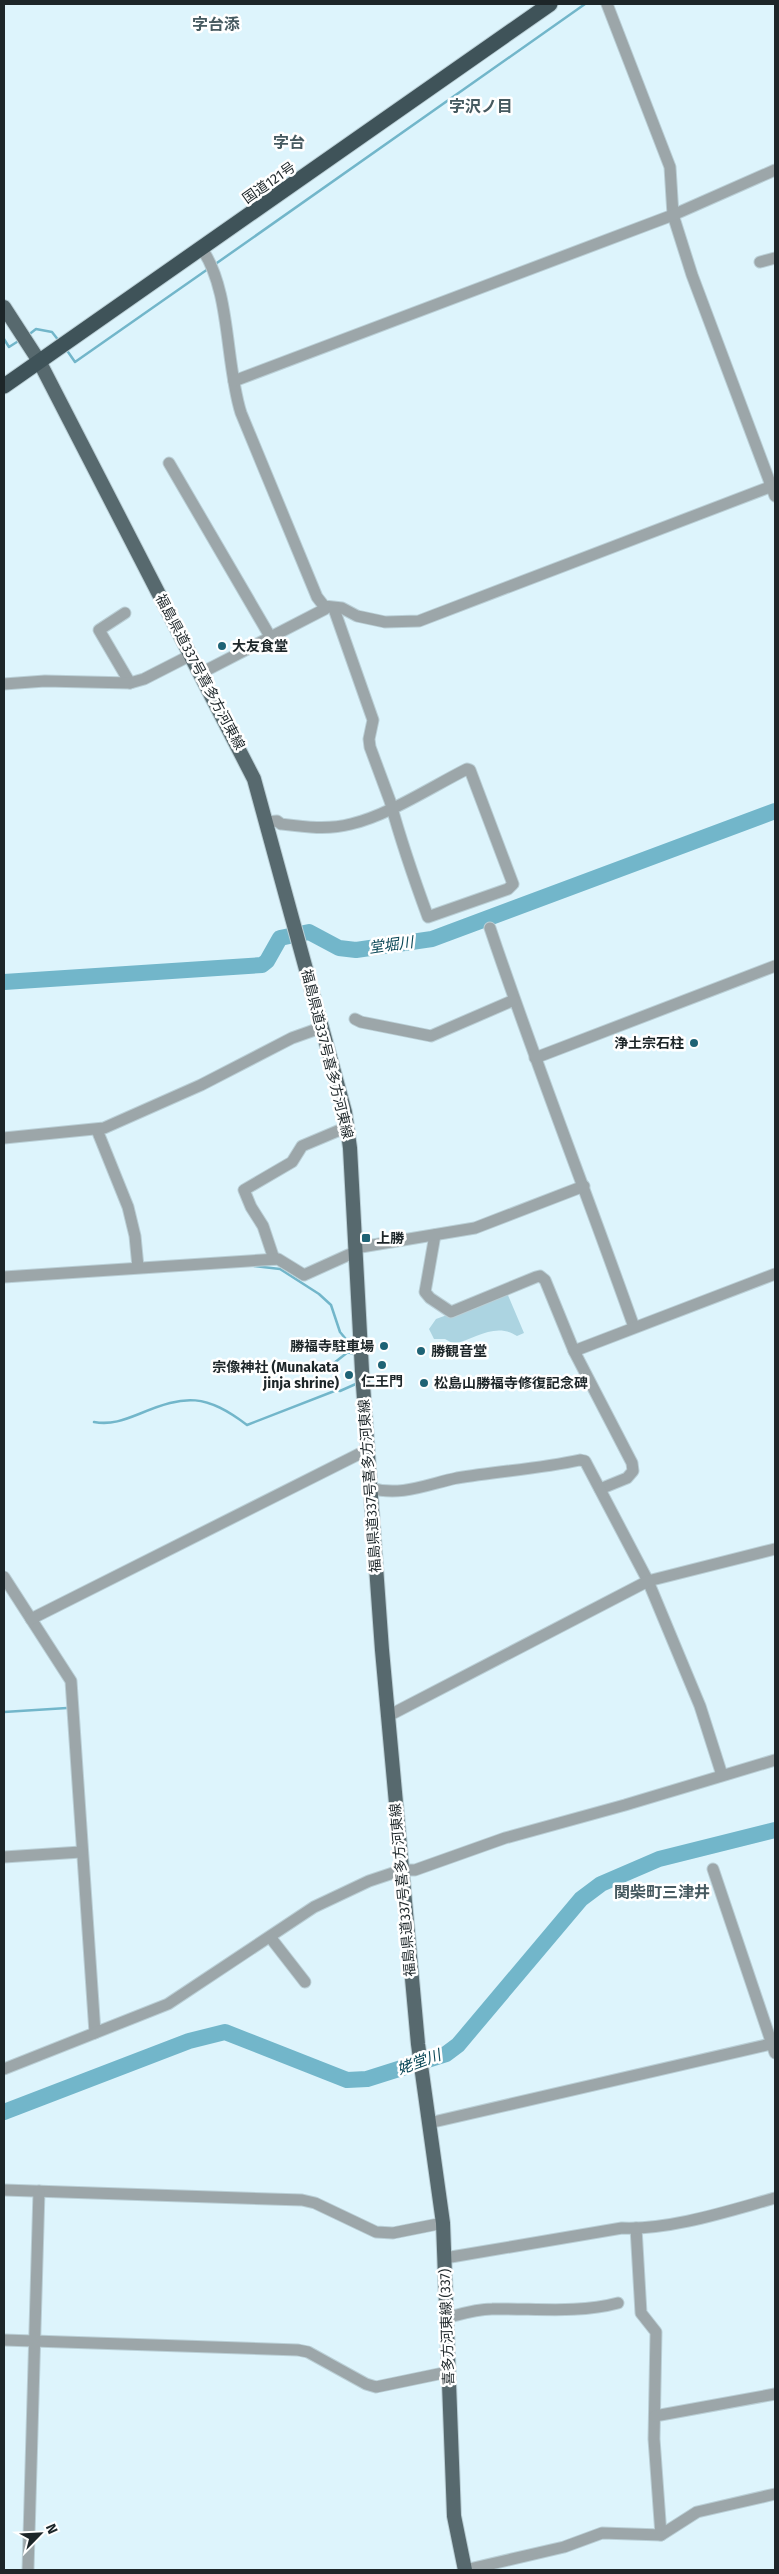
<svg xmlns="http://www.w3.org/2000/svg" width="779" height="2574" font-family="'Fira Sans','Noto Sans JP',sans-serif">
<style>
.green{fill:#acd4e1}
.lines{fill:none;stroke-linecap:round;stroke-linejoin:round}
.stream{stroke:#72b6ca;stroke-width:2.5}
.river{stroke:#72b6ca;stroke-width:16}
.minor-casing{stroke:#bacfd6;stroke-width:13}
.major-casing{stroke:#bacfd6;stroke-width:16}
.highway-casing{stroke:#bacfd6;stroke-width:17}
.minor{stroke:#9ca6a9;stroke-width:11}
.major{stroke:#57696e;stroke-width:14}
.highway{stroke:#3f5359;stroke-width:15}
.poi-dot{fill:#1f6375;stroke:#fff;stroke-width:2}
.labels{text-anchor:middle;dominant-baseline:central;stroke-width:5;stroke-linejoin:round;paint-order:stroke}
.street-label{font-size:14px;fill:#1d2629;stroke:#fff}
.poi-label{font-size:14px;font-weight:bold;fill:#1d2629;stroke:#fff;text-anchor:start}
.water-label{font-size:15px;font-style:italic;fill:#0b4857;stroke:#fff}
.quarter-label{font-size:16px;font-weight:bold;fill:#465a60;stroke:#fff}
</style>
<rect width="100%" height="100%" fill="#ddf4fc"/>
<path class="green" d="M507,1293L524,1333L517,1336C496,1322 476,1338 454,1344L445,1339H434L429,1329L436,1319Z"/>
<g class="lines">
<g class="stream">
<polyline points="214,265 585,4"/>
<polyline points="27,336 36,329 52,332 59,341"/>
<polyline points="4,339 9,347 20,340"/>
<polyline points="66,349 75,362 208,269"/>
<polyline points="254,1266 280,1269 319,1294 331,1305 340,1332 350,1344 348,1352 334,1363 337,1390 340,1391 358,1383"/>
<polyline points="348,1352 356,1355"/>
<path d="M94,1422C111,1425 124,1420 139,1414C186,1394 206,1394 247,1425L337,1390"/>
<polyline points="4,1712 67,1708"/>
</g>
<g class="river">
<polyline points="4,982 262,965 267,961 280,938 309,932 339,948 356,950 432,939 775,811"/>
<polyline points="4,2112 189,2041 225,2032 347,2080 367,2079 446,2054 458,2045 581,1899 601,1884 659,1859 775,1830"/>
</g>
<g class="minor-casing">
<g id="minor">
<polyline points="607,4 670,167 673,215 692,275 775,496"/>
<path d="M202,249C231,291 225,363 241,413L317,597L324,606L342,608L357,616L385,622L419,621L775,485"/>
<polyline points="760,262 775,258"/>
<polyline points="234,381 673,215 775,170"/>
<polyline points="169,463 271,638"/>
<polyline points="125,613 99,630 130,683"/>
<polyline points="201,673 325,609 324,606"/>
<polyline points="4,684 45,681 130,683 144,679 191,655"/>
<path d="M266,822L277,821L281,824C305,827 328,830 351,824C387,816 433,786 467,769L470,770L513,884L508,889L428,917C414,879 401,841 390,801L370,747L369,739L373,720L334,609"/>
<path d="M490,928C535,1062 587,1194 634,1327"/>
<polyline points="355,1019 361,1022 431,1036 514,1000"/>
<polyline points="535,1058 775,966"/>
<polyline points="97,1130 128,1207 135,1236 138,1267"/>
<polyline points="4,1138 104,1128 201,1085 292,1038 323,1027"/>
<polyline points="435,1235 425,1292 430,1298 451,1312 536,1277 540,1276 545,1280 574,1351 632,1463 633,1471 627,1478 600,1489"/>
<polyline points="355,1248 475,1228 584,1186"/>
<polyline points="274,1259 263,1226 251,1207 244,1190 292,1162 302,1146 347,1127"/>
<polyline points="4,1277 278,1259 304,1275 355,1252"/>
<polyline points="574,1351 775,1274"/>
<path d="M370,1488C401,1497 428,1484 457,1478C498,1471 539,1469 580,1460L585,1461L648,1581L700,1706L722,1775"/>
<polyline points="4,1577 71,1681 95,2033"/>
<polyline points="31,1619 367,1450"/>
<polyline points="388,1716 648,1581 775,1549"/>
<polyline points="4,1857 81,1852"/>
<polyline points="713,1869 775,2053"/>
<polyline points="270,1937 305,1982"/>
<polyline points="4,2069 168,2004 314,1907 369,1881 402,1870 415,1870 505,1838 625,1805 775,1760"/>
<polyline points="429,2123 775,2043"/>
<polyline points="4,2190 302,2200 315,2203 376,2232 393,2233 443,2223"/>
<polyline points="636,2228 641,2313 656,2332 654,2439 661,2535"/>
<path d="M445,2258L622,2228C671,2230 728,2211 775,2198"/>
<path d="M446,2318C461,2314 476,2309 492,2309C533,2308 577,2314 618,2303"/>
<polyline points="4,2340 298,2350 308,2352 366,2384 376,2387 448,2372"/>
<polyline points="655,2416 775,2394"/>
<polyline points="28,2570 39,2191"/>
<polyline points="465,2570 564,2547 602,2533 661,2535 697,2512 775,2494"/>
</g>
</g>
<g class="major-casing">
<polyline id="major" points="4,307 39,361 254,779 345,1112 350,1148 362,1371 382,1650 418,2044 443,2223 454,2516 465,2570"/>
</g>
<g class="highway-casing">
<polyline id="highway" points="4,386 550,4"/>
</g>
<use href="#minor" class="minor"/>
<use href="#major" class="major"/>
<use href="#highway" class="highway"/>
</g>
<g class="poi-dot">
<circle cx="222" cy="646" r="5"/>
<circle cx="694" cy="1043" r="5"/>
<rect x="361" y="1233" width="10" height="10" rx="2.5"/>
<circle cx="384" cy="1346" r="5"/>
<circle cx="421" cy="1351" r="5"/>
<circle cx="382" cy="1365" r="5"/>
<circle cx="349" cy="1375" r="5"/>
<circle cx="424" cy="1383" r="5"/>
</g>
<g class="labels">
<g class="street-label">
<text transform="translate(269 183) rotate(-35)">国道121号</text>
<text transform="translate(200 672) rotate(62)">福島県道337号喜多方河東線</text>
<text transform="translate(327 1054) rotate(76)">福島県道337号喜多方河東線</text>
<text transform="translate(370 1486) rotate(-94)">福島県道337号喜多方河東線</text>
<text transform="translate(403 1890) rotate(-95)">福島県道337号喜多方河東線</text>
<text transform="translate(447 2327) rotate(-92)">喜多方河東線 (337)</text>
</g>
<g class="poi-label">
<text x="232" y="646">大友食堂</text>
<text x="684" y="1043" text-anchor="end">浄土宗石柱</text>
<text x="376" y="1238">上勝</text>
<text x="374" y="1346" text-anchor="end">勝福寺駐車場</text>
<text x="431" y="1351">勝観音堂</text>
<text x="339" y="1367" text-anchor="end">宗像神社 (Munakata<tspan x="339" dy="16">jinja shrine)</tspan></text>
<text x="382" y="1381" text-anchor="middle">仁王門</text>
<text x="434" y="1383">松島山勝福寺修復記念碑</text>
</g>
<g class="water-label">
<text transform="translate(391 945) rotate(-8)">堂堀川</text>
<text transform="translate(419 2062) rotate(-20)">姥堂川</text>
</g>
<g class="quarter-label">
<text x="216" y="24">字台添</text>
<text x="481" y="106">字沢ノ目</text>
<text x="289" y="142">字台</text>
<text x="662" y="1892">関柴町三津井</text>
</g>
</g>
<rect width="779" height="2574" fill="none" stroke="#1d2629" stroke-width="10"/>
<g transform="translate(40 2534) rotate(66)" stroke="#ffffff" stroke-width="4" paint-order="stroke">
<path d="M0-4L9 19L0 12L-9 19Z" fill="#1d2629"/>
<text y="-8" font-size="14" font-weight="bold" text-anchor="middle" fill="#1d2629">N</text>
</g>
</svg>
